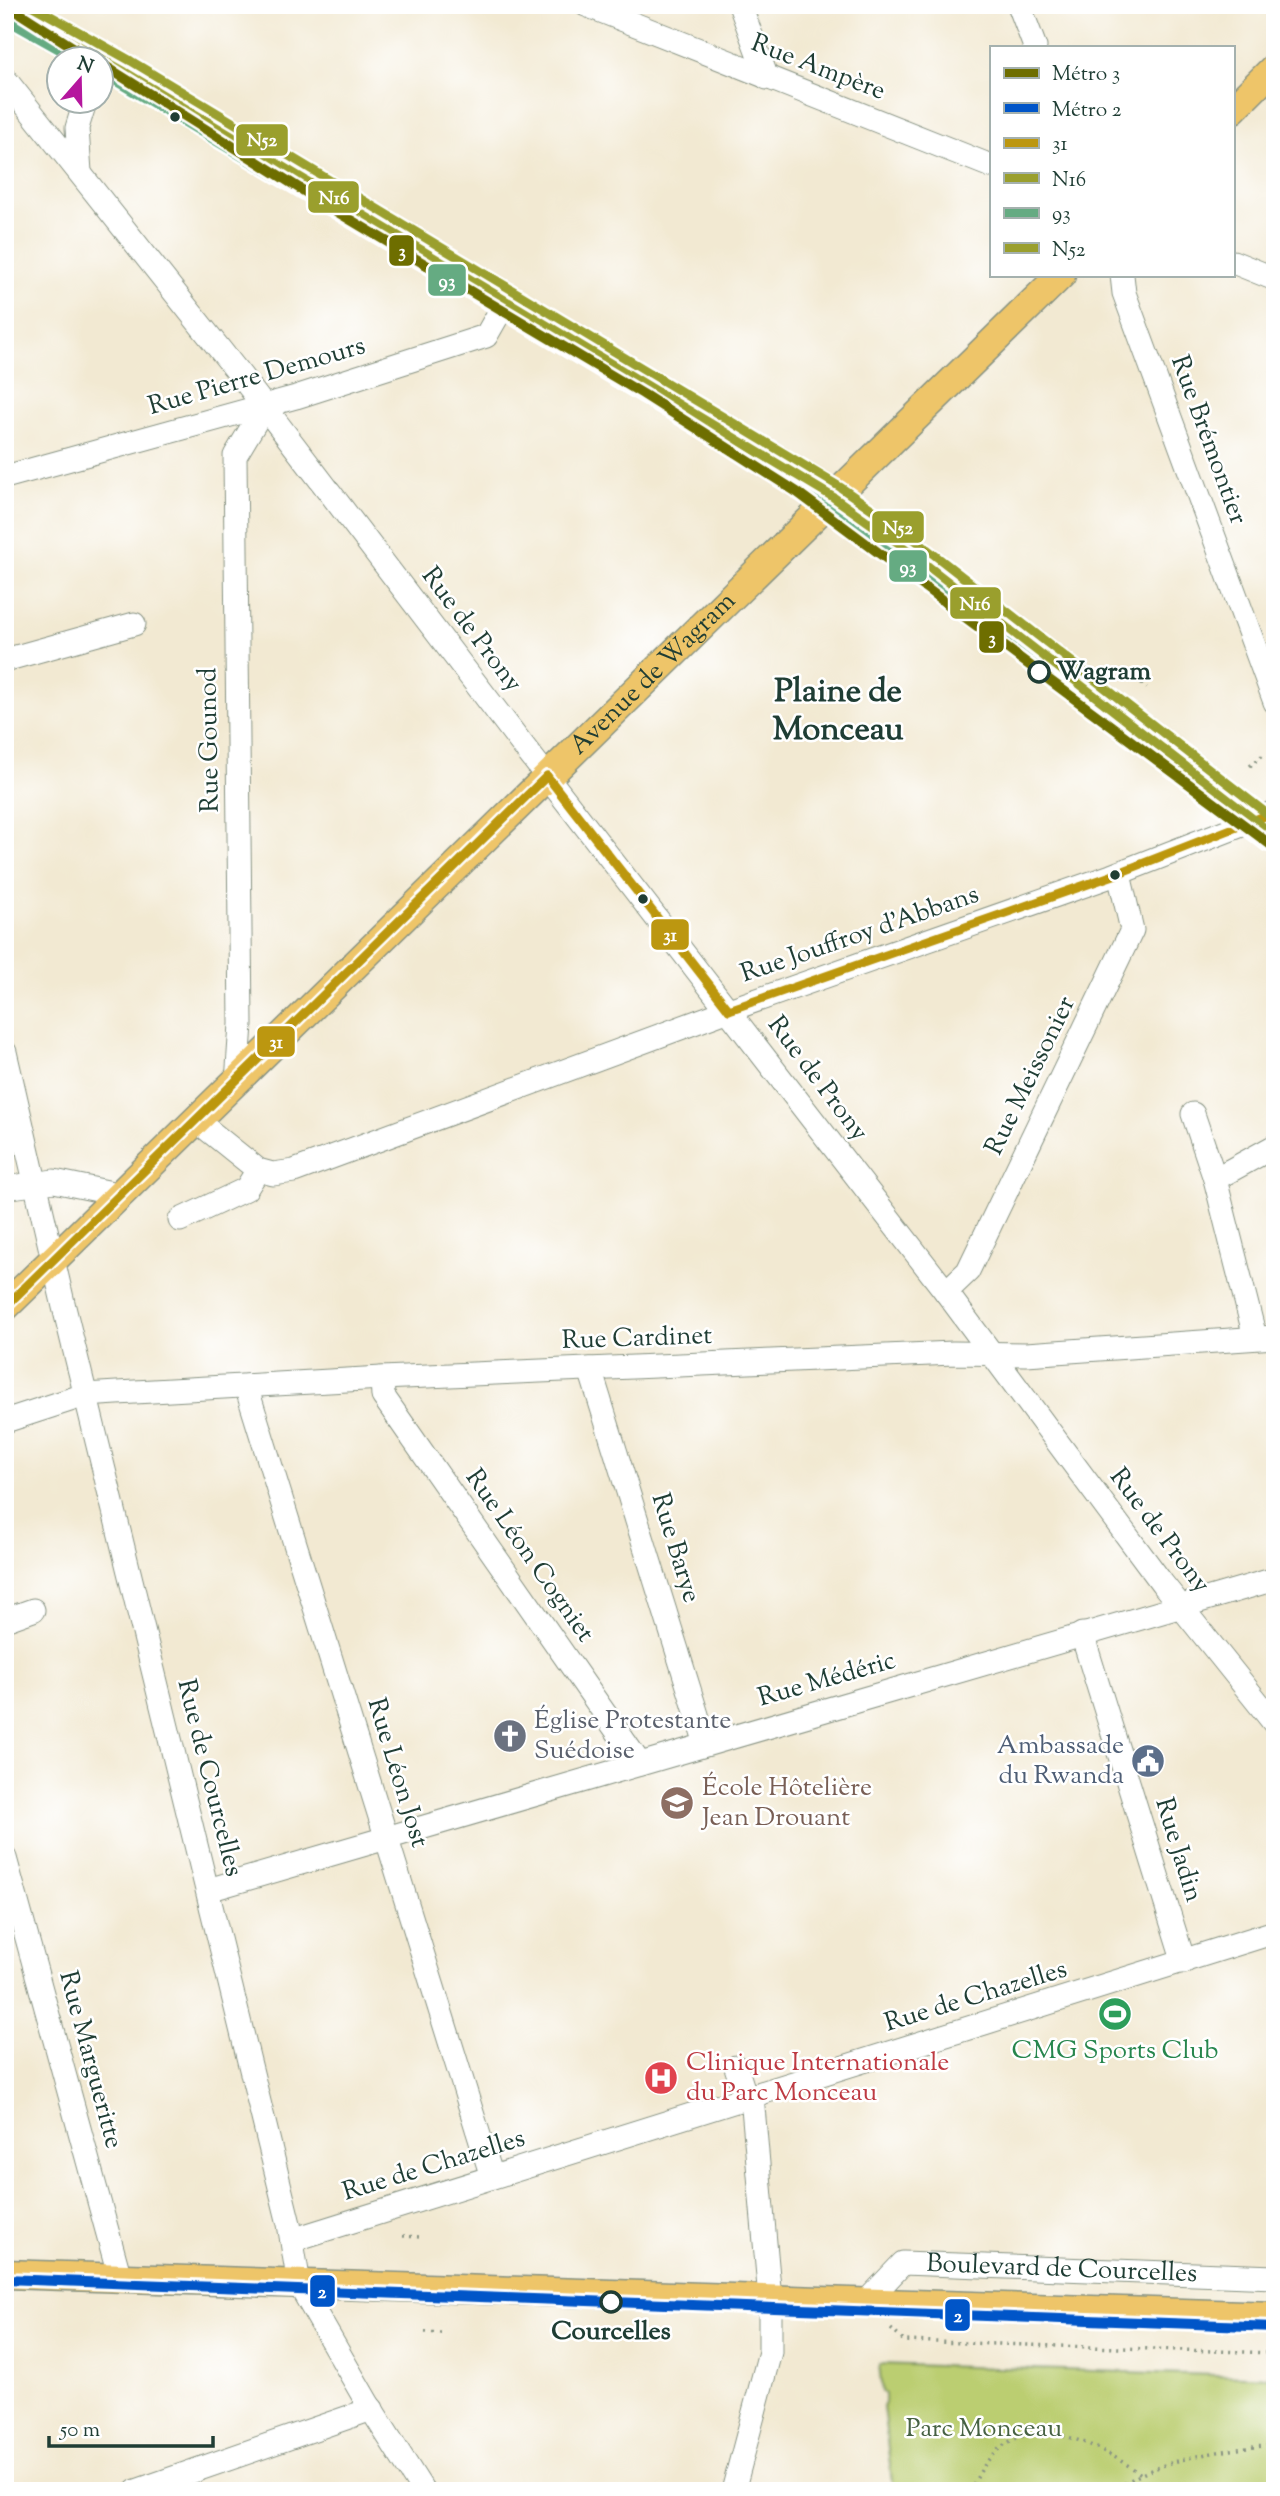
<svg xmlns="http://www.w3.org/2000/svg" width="1280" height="2496" font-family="'Sorts Mill Goudy',serif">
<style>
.green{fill:#bbce71;stroke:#6d8652;stroke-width:2}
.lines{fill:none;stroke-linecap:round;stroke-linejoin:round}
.minor-casing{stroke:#889383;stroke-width:25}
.major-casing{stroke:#889383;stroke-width:31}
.path{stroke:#889383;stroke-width:3.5;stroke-dasharray:2 5;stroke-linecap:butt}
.minor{stroke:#fff;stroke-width:23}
.major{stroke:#eec569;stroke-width:28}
.bus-1-casing{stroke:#fff;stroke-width:14}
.bus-2-casing{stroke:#fff;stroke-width:14}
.bus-3-casing{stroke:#fff;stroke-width:14}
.bus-4-casing{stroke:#fff;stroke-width:14}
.bus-1{stroke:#bc9710;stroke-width:9}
.bus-2{stroke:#9a9f2d;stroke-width:9}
.bus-3{stroke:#65ab82;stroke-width:9}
.bus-4{stroke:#9a9f2d;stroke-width:9}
.metro-1-casing{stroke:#fff;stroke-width:16}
.metro-2-casing{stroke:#fff;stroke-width:16}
.metro-1{stroke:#6e6e00;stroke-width:10}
.metro-2{stroke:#0055c8;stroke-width:10}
.bus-dot{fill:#1f3d34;stroke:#fff;stroke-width:2.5}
.stop-dot{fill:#fff;stroke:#1f3d34;stroke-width:3.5}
.labels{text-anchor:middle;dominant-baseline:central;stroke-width:5;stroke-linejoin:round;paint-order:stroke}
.street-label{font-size:26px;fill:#1f3d34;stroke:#fff}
.stop-label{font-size:26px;font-weight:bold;fill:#1f3d34;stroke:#fff;text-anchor:start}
.worship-label{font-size:26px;fill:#5b616d;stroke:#fff;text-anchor:start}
.service-label{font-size:26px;fill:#4e5e75;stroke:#fff;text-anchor:end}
.education-label{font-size:26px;fill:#785e54;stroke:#fff;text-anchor:start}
.leisure-label{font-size:26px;fill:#27864d;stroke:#fff}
.health-label{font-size:26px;fill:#be3a42;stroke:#fff;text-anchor:start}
.park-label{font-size:26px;fill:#466143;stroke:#fff}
.district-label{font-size:33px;font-weight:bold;fill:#1f3d34;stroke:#fff}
.line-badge{stroke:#fff;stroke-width:2.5}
.badge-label{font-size:19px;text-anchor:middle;font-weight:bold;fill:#fff}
</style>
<rect width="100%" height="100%" fill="#fff"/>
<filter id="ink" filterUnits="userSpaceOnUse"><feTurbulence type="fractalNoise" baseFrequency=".0143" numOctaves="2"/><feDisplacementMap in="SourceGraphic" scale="14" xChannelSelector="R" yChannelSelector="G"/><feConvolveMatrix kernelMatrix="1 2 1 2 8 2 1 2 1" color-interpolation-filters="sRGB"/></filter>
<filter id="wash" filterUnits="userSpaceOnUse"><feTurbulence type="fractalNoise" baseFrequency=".00686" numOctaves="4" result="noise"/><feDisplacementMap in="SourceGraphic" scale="28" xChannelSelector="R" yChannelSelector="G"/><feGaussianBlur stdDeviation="1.57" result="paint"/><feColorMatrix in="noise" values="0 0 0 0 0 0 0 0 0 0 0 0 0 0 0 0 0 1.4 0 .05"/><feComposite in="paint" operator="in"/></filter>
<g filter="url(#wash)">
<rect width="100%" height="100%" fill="#f2e9d2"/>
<polygon class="green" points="879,2364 1275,2377 1275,2491 893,2491 883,2406 885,2402 885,2394 882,2392"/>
</g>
<g filter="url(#ink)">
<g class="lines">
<g class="minor-casing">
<g id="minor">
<polyline points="586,5 991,166"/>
<polyline points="740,5 767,78"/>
<polyline points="1019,5 1035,47"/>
<polyline points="5,79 241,376 521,743 946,1292 1162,1583 1275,1724"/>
<polyline points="80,172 77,128 85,102"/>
<polyline points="1233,262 1275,279"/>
<polyline points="1122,275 1124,293 1275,702"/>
<polyline points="5,477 296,397 486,336 506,301"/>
<polyline points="5,660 134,624"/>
<polyline points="5,1052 64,1307 289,2224 299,2284 368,2404 423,2491"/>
<polyline points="237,1082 241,1024 235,456 265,406"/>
<polyline points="1193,1114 1215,1179"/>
<polyline points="197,1121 258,1170 273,1174 294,1171 729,1010 1111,876 1275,812"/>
<polyline points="5,1188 54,1181 122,1195"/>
<polyline points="180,1220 246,1189 258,1170"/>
<polyline points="946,1292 968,1271 1132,930 1119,874"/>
<polyline points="1255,1337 1215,1179 1275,1146"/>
<polyline points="590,1369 706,1744"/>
<polyline points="382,1378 383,1396 640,1764"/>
<polyline points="246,1386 492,2177"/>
<polyline points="5,1421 85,1395 117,1393 382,1378 953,1353 1026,1354 1275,1337"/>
<polyline points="5,1620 33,1610"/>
<polyline points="1082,1634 1184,1962"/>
<polyline points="5,1858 120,2278"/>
<polyline points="208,1890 1275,1579"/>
<polyline points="736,2067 746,2098"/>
<polyline points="292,2240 1275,1932"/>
<path id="s1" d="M865,2303L903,2263L1275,2277"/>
<polyline points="136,2491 372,2409"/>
<polyline points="733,2491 770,2352 770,2299 752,2096"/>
</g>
</g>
<g class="major-casing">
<g id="major">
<polyline points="6,5 125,72 833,497 897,542 1275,836"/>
<polyline points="1233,109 1275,67"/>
<path id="s2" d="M5,1307L1061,275"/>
<polyline points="5,2274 1275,2316"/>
</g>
</g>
<g class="path">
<polyline points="1130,675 1147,688"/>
<polyline points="1250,766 1263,755"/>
<polyline points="403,2236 421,2237"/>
<polyline points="891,2329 904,2341 1275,2353"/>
<polyline points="425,2332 441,2333"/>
<path d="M971,2491C1006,2402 1082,2433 1141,2474"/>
<path d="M1113,2491C1158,2458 1221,2450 1275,2445"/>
</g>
<use href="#minor" class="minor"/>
<use href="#major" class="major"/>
<g class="bus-1-casing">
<g id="bus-1">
<polyline points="547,776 729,1010"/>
<polyline points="729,1010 1111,876 1275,812"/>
<polyline points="5,1307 547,776"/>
</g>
</g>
<g class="bus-2-casing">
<polyline id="bus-2" points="6,5 125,72 833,497 897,542 1275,836"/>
</g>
<g class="bus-3-casing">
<g id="bus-3">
<polyline points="5,19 78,60"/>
<polyline points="102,73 826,507 890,552 1267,846"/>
</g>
</g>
<g class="bus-4-casing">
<polyline id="bus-4" points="31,5 131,61 840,487 905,532 1275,820"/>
</g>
<use href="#bus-1" class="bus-1"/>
<use href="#bus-2" class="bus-2"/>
<use href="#bus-3" class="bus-3"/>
<use href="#bus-4" class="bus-4"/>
<g class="metro-1-casing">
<g id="metro-1">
<polyline points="7,5 93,60"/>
<polyline points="102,64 334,210 643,394 797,492 1275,848"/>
</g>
</g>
<g class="metro-2-casing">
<polyline id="metro-2" points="5,2279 1275,2327"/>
</g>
<use href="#metro-1" class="metro-1"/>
<use href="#metro-2" class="metro-2"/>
</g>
</g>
<defs>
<g id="church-disc" transform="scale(1.75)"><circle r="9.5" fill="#6b7280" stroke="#fff"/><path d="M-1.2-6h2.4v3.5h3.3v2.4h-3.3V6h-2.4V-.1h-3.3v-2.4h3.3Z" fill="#fff"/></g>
<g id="civic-disc" transform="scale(1.75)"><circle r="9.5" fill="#5c6f8a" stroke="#fff"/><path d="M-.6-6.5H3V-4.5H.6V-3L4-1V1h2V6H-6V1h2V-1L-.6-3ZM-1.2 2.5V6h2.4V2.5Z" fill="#fff"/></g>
<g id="school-disc" transform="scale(1.75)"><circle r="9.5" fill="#8d6e63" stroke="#fff"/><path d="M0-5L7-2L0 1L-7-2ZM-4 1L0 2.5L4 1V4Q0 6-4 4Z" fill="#fff"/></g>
<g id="stadium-disc" transform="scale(1.75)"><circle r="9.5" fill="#2e9e5b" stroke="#fff"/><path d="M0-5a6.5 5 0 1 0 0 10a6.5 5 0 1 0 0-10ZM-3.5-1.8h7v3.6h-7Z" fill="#fff"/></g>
<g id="hospital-disc" transform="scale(1.75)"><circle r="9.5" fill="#e0444e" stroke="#fff"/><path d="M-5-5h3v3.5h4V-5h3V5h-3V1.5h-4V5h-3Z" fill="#fff"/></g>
</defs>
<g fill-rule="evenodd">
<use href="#church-disc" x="510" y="1736"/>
<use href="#civic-disc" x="1148" y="1761"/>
<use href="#school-disc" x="677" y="1803"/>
<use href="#stadium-disc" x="1115" y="2014"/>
<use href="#hospital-disc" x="661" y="2078"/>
</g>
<g class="bus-dot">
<circle cx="175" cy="117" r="6"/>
<circle cx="1115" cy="875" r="6"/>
<circle cx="643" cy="899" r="6"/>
</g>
<g class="stop-dot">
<circle cx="1039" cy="672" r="10"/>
<circle cx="611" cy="2302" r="10"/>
</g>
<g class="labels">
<g class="street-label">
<text transform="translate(818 68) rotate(21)">Rue Ampère</text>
<text transform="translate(257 377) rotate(-16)">Rue Pierre Demours</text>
<text transform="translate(1208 440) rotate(70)">Rue Brémontier</text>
<text transform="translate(471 630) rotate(53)">Rue de Prony</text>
<text stroke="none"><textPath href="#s2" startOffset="906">Avenue de Wagram</textPath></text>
<text transform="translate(210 740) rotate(-91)">Rue Gounod</text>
<text transform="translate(860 935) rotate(-19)">Rue Jouffroy d'Abbans</text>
<text transform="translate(1031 1076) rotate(-64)">Rue Meissonier</text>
<text transform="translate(817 1079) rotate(53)">Rue de Prony</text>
<text transform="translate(637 1339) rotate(-2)">Rue Cardinet</text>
<text transform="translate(1159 1531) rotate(53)">Rue de Prony</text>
<text transform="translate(675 1548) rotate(73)">Rue Barye</text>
<text transform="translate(529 1556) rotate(55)">Rue Léon Cogniet</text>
<text transform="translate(827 1680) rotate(-16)">Rue Médéric</text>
<text transform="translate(397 1773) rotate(73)">Rue Léon Jost</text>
<text transform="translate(209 1778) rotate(76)">Rue de Courcelles</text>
<text transform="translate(1178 1850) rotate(73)">Rue Jadin</text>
<text transform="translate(976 1997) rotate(-17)">Rue de Chazelles</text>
<text transform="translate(90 2060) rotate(75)">Rue Margueritte</text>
<text transform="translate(434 2166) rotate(-17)">Rue de Chazelles</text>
<text stroke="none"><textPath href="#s1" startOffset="214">Boulevard de Courcelles</textPath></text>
</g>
<g class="stop-label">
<text x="1056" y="672">Wagram</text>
<text x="611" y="2332" text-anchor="middle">Courcelles</text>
</g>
<g class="worship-label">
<text x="534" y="1721">Église Protestante<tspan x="534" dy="30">Suédoise</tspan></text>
</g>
<g class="service-label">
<text x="1124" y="1746">Ambassade<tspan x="1124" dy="30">du Rwanda</tspan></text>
</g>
<g class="education-label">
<text x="702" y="1788">École Hôtelière<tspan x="702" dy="30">Jean Drouant</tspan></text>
</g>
<g class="leisure-label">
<text x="1115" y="2051">CMG Sports Club</text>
</g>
<g class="health-label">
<text x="686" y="2063">Clinique Internationale<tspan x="686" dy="30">du Parc Monceau</tspan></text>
</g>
<g class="park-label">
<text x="984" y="2429">Parc Monceau</text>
</g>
<g class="district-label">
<text x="838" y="693">Plaine de<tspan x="838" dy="38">Monceau</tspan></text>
</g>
</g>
<g class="line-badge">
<rect x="235" y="123" width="54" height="34" rx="7" fill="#9a9f2d"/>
<rect x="307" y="180" width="53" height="34" rx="7" fill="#9a9f2d"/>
<rect x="388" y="234" width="27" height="33" rx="7" fill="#6e6e00"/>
<rect x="427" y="263" width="40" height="34" rx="7" fill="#65ab82"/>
<rect x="871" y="510" width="54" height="34" rx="7" fill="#9a9f2d"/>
<rect x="888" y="549" width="40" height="34" rx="7" fill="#65ab82"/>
<rect x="949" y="586" width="53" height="34" rx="7" fill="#9a9f2d"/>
<rect x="978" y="620" width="27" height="34" rx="7" fill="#6e6e00"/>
<rect x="650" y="918" width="40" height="33" rx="7" fill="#bc9710"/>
<rect x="256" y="1025" width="40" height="33" rx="7" fill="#bc9710"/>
<rect x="309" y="2274" width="27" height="34" rx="7" fill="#0055c8"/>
<rect x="944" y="2298" width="27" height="34" rx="7" fill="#0055c8"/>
</g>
<g class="badge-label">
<text x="262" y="146">N52</text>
<text x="334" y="204">N16</text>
<text x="402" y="257">3</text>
<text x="447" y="287">93</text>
<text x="898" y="534">N52</text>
<text x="908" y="573">93</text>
<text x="975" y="610">N16</text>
<text x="992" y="644">3</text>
<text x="670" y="941">31</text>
<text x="276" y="1048">31</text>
<text x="322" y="2298">2</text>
<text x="958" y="2322">2</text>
</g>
<rect width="1280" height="2496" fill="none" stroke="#fff" stroke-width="28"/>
<rect x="990" y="46" width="245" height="231" fill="#ffffff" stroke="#a5b1ae" stroke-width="2"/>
<rect x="1004" y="68" width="35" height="10" fill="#6e6e00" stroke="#a5b1ae" stroke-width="2"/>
<text x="1052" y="80" font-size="21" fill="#1f3d34">Métro 3</text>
<rect x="1004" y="103" width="35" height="10" fill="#0055c8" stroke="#a5b1ae" stroke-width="2"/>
<text x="1052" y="116" font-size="21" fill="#1f3d34">Métro 2</text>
<rect x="1004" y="138" width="35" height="10" fill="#bc9710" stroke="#a5b1ae" stroke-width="2"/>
<text x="1052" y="150" font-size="21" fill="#1f3d34">31</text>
<rect x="1004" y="173" width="35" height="10" fill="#9a9f2d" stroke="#a5b1ae" stroke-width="2"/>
<text x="1052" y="186" font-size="21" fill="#1f3d34">N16</text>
<rect x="1004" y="208" width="35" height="10" fill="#65ab82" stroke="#a5b1ae" stroke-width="2"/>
<text x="1052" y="220" font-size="21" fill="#1f3d34">93</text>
<rect x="1004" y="243" width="35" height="10" fill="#9a9f2d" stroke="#a5b1ae" stroke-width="2"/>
<text x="1052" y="256" font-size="21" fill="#1f3d34">N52</text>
<g transform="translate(80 80) rotate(20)"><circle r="33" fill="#ffffff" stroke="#a5b1ae" stroke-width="2"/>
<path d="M0-5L12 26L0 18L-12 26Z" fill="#b5179e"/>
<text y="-10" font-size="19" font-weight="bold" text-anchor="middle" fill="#1f3d34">N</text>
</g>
<path d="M49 2436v10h164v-10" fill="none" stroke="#1f3d34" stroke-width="3.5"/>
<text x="60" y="2436" font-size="21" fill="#1f3d34" stroke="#ffffff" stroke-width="5" paint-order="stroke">50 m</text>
</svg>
